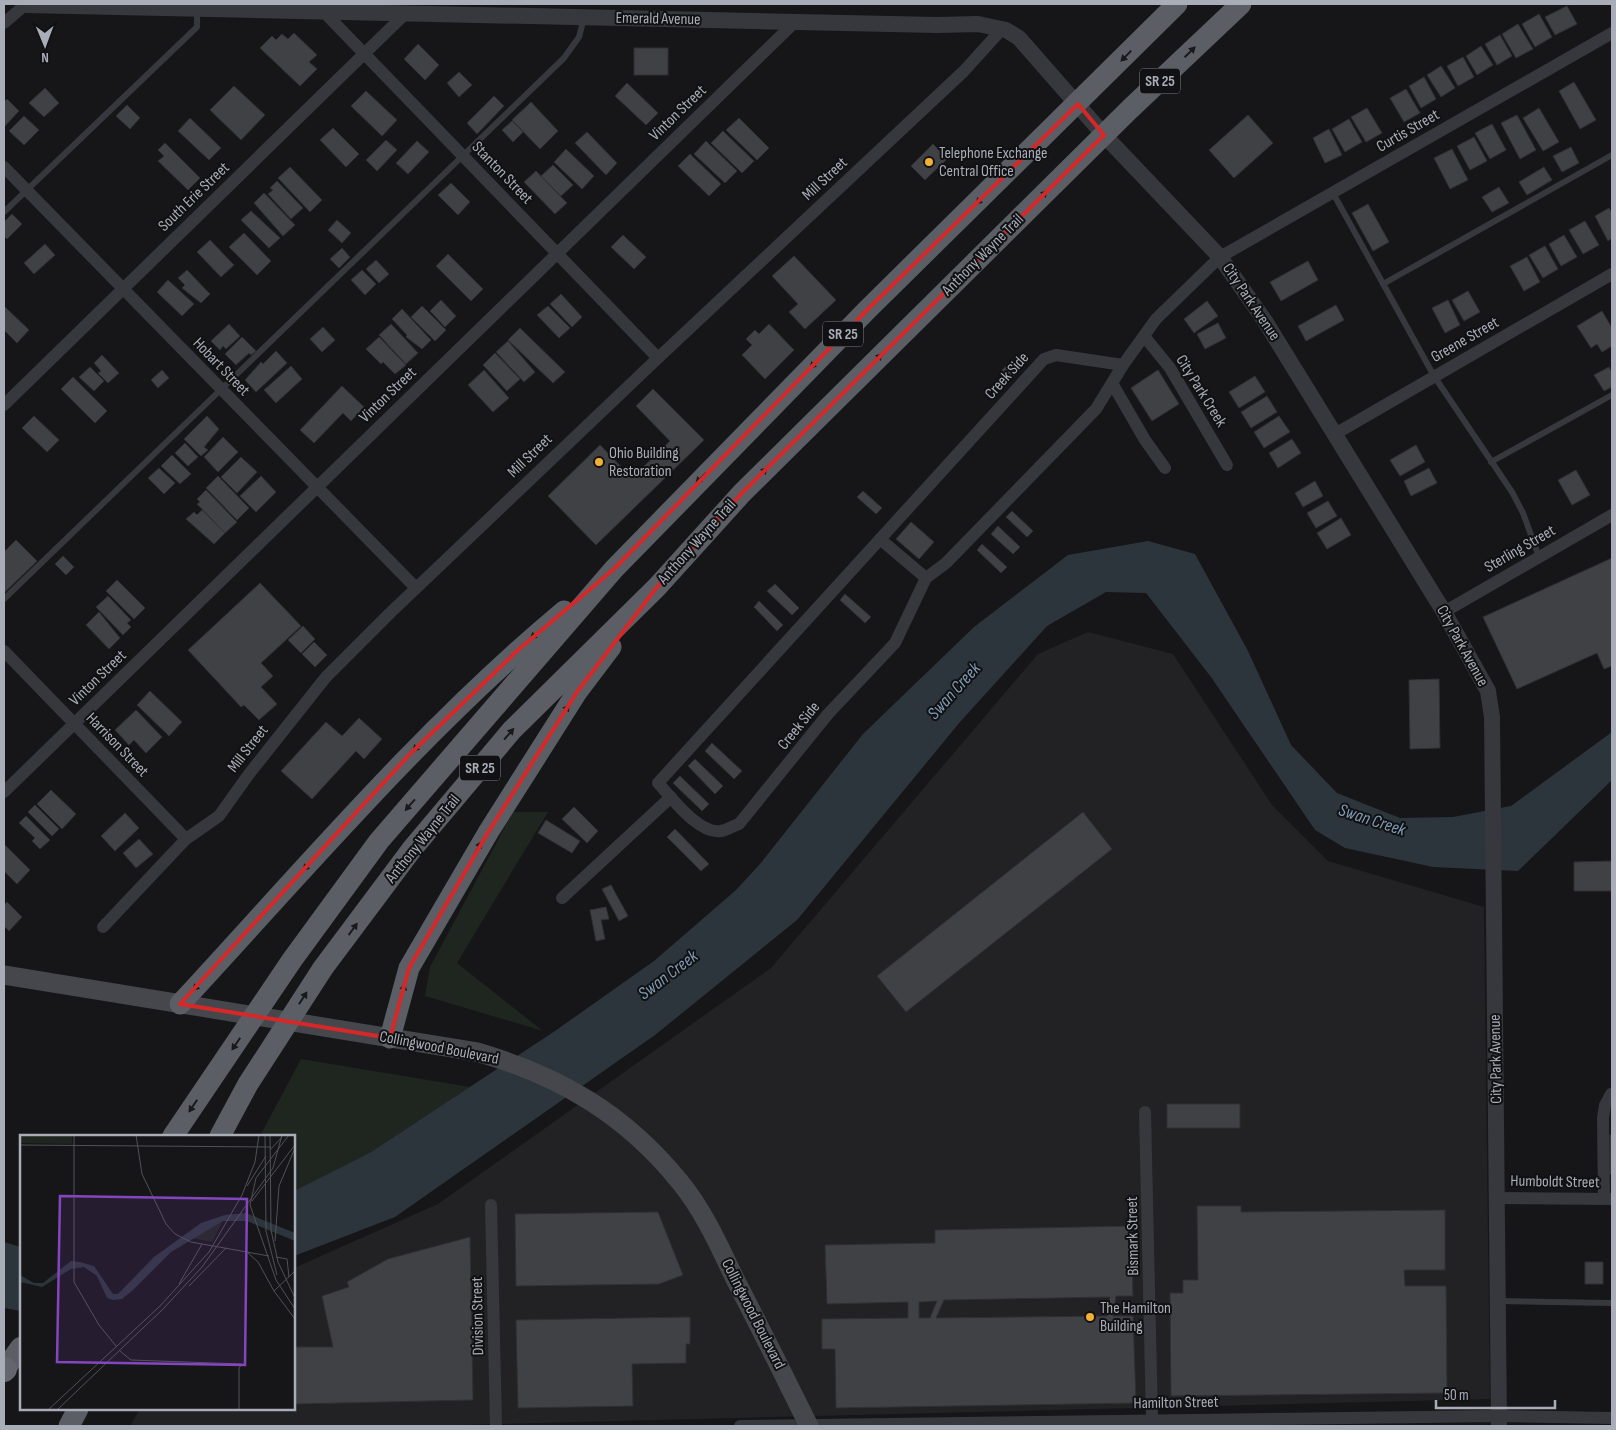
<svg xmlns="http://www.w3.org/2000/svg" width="1616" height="1430" font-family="'Sofia Sans Condensed',sans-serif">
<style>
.built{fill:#222225}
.green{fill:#1e261f}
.water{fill:#2c353c}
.building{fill:#404145;stroke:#303034;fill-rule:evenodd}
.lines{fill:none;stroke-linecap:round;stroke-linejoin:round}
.service{stroke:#37383d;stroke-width:6}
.minor{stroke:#37383d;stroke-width:12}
.tertiary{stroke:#37383d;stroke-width:16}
.secondary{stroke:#45474d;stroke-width:19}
.trunk{stroke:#5b5e65;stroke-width:21}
.motorway{stroke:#63666e;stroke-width:24}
.oneway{fill:#18191b}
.marked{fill:none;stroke:#d62828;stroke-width:4;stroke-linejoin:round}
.poi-dot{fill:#f2b134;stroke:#111113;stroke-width:2}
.labels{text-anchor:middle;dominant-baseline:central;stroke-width:4;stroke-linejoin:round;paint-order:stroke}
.shield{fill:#111113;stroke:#7b7e86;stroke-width:1}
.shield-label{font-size:15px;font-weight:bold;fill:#a8adb8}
.street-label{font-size:16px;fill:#a8adb8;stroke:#111113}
.poi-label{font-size:16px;fill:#a8adb8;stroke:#111113;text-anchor:start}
.water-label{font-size:18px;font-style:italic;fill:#7f9bb3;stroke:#111113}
.inset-road{fill:none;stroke:#505258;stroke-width:1}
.view{fill:#8446be;fill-opacity:0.15;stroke:#8446be;stroke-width:2.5}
.inset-edge{fill:none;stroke:#a8adb8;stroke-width:2.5}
</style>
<rect width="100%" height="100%" fill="#161618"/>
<polygon class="built" points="1088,632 1173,654 1272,805 1328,861 1484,907 1490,1399 420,1426 130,1426 140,1409 294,1409 294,1268 438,1204 771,968 1038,654"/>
<g class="green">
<polygon points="513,812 548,812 457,963 543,1031 425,996 430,967"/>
<polygon points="301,1059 470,1087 371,1152 294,1191 294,1136 260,1136"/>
</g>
<g class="water">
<polygon points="1148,541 1195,554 1248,651 1291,745 1337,793 1400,818 1453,817 1511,806 1612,732 1612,780 1518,871 1433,867 1345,848 1315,830 1211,677 1146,593 1106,592 1047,626 960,722 797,920 655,1035 395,1217 294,1256 294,1191 371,1152 555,1031 654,961 736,890 760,864 863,734 974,627 1068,555"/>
<polygon points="4,1242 21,1247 21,1311 4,1308"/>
</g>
<g class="building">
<polygon points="1567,6 1577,24 1555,35 1545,17"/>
<polygon points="1539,14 1552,37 1535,47 1522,24"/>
<polygon points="1518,24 1533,49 1516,58 1502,34"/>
<polygon points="294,33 317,55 309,62 317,69 300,86 260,48 272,36 276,40 282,34 288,39"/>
<polygon points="1500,35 1512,56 1497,65 1485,44"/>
<polygon points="418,44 439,65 425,80 404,59"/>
<polygon points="1481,46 1493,65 1477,75 1466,56"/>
<rect x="634" y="48" width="34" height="27"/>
<polygon points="1463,57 1474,77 1458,86 1447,66"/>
<polygon points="1441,66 1455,88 1441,97 1427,75"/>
<polygon points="459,72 472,85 459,97 447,83"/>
<polygon points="1424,77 1436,99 1421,108 1409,86"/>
<polygon points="1574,82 1596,120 1580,129 1559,91"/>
<polygon points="627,83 658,113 646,125 615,96"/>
<polygon points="234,86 265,115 241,140 210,110"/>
<polygon points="45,88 59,103 44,117 29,103"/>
<polygon points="1406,89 1420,113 1404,122 1390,98"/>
<polygon points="366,91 397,120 382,136 351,106"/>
<polygon points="494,96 504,106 477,134 467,123"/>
<polygon points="7,99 19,111 4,127 4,102"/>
<polygon points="531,102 558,131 540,149 512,120"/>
<polygon points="127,105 140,118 130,129 116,116"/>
<polygon points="1367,108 1382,133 1366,142 1351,117"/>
<polygon points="1539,108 1559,142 1543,151 1523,118"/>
<polygon points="1248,115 1273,143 1234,178 1209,150"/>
<polygon points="1517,115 1536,150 1520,159 1501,123"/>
<polygon points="24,116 39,130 24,145 9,131"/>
<polygon points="190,118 221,148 209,160 178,131"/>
<polygon points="739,118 769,148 757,160 726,130"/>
<polygon points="1349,119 1362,142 1345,152 1332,129"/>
<polygon points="512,121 523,132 513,142 502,130"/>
<polygon points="1492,124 1506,150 1490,159 1475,133"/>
<polygon points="333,128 359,154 346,167 320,140"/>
<polygon points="1329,129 1342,155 1325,163 1313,138"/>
<polygon points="723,131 754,161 742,173 711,143"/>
<polygon points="587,132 617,163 606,175 575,143"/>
<polygon points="1474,137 1487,161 1470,170 1457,146"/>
<polygon points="386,140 397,150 377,171 366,160"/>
<polygon points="417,141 429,152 408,174 396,163"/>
<polygon points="706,141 737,171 725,183 694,154"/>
<polygon points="165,143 200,178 188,190 158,161 164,156 158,150"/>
<polygon points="933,144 947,159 925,180 911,166"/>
<polygon points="1571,147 1579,163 1562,172 1553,156"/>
<polygon points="566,149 594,176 582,189 554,162"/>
<polygon points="1452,149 1468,180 1450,189 1434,158"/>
<polygon points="690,154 721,184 709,196 678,166"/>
<polygon points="553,165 573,185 561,196 541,176"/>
<polygon points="290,167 322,200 310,212 278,178"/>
<polygon points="1544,167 1552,180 1527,195 1519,182"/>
<polygon points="536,171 567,203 555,214 524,182"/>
<polygon points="277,181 303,208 291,219 268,194 273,190 270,188"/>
<polygon points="451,183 470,202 458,215 438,195"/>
<polygon points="1499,187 1509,203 1492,212 1482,197"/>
<polygon points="264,193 295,225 283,236 254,203"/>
<polygon points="1368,204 1389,242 1373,251 1352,213"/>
<polygon points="1609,208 1612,213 1612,238 1608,241 1595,216"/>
<polygon points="251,211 280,238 269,248 241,220"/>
<polygon points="12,214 22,224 7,239 4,236 4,222"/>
<polygon points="337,220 351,233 342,243 328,230"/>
<polygon points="1585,221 1599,245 1583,254 1569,230"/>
<polygon points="244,233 271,261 257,275 229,247"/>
<polygon points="623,235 646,257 634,269 611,247"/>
<polygon points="1564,235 1577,257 1561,266 1549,244"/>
<polygon points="210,240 234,265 221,277 197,252"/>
<polygon points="45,244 55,255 34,274 24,263"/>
<polygon points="1545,246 1558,269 1543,278 1529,255"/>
<polygon points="342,248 350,257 339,268 330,259"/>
<polygon points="448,254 483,289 471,301 436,266"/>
<polygon points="794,256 836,300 805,329 789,312 798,304 772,276"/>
<polygon points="1527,257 1540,282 1524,291 1510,266"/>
<polygon points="376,260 389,274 379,283 366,269"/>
<polygon points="1308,261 1318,280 1281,301 1270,282"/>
<polygon points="187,270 210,294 201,303 182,288 185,285 178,278"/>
<polygon points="362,270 376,284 365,295 351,280"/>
<polygon points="168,280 194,304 182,316 157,292"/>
<polygon points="1468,291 1480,312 1464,321 1452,300"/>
<polygon points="561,294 582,317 572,327 550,304"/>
<polygon points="441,300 456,316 445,327 430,311"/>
<polygon points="1448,300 1460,325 1445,333 1432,308"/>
<polygon points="1207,301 1218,316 1194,333 1184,319"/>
<polygon points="1336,305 1344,320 1306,341 1298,326"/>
<polygon points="4,306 29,330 17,343 4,330"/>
<polygon points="422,306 446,330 435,341 411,317"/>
<polygon points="548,306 570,328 559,338 537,315"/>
<polygon points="402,309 431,340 422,349 406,337 407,335 392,319"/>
<polygon points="1602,311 1612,328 1612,346 1602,352 1597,344 1591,348 1577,326"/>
<polygon points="1218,323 1226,338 1205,349 1197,334"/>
<polygon points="229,324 240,336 226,349 223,346 220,350 211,341"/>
<polygon points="391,324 418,353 406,364 379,335"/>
<polygon points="769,324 794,350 765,379 742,355 752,345 746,339 755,330 759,334"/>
<polygon points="323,327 335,340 322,352 310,339"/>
<polygon points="520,328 565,372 553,383 508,340"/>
<polygon points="242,337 256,351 251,355 249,353 236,365 225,354"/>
<polygon points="379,337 406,365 395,374 383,362 381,364 366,349"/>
<polygon points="508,341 535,372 524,382 496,352"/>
<polygon points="276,351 287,363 256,392 245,380 261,362 263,364"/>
<polygon points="495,353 520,379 507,391 483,365"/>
<polygon points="102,355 119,373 108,383 98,373 101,371 94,363"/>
<polygon points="1011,361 1020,370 1011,379 1002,370"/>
<polygon points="291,366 302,379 276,403 264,390"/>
<polygon points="90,367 104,381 94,391 79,377"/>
<polygon points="1609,367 1612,373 1612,387 1604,391 1594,375"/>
<polygon points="162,370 169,378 158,388 151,380"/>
<polygon points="484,370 509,398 493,412 468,385"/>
<polygon points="1158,370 1179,404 1152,421 1131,388"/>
<polygon points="1255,376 1265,392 1239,408 1229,392"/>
<polygon points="73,377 107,411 95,423 61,389"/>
<polygon points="342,386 364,407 351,421 343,413 314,443 300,430"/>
<polygon points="653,389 704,440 596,545 548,496 600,445 632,478 670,441 636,406"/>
<polygon points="1267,396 1277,412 1251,428 1241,412"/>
<polygon points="34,416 59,440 47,452 22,428"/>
<polygon points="207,416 219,429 204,447 208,450 201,456 184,439"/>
<polygon points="1279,416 1290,432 1264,448 1254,432"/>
<polygon points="223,437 238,452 218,472 204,457"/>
<polygon points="1292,439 1301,453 1278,468 1269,453"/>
<polygon points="185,443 198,457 188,466 175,453"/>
<polygon points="1416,445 1425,462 1400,476 1390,460"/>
<polygon points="172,455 191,474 180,484 161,466"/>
<polygon points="241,457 257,472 237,493 221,477"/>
<polygon points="159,468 175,483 164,494 148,478"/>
<polygon points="1429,468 1437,483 1411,496 1404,481"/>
<polygon points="1576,470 1590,495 1572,505 1558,480"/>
<polygon points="218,476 249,508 237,520 206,488"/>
<polygon points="261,476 276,492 256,512 240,496"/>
<polygon points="1315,481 1323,496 1303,507 1295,493"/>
<polygon points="206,490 237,522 225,533 197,504 200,502 197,499"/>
<polygon points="863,491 882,508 876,514 857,497"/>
<polygon points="1328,501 1337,516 1316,528 1307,513"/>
<polygon points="202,510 225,533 214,544 186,519 194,512 197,515"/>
<polygon points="1012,511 1033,531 1027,537 1006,517"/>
<polygon points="1341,518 1351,535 1327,549 1317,533"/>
<polygon points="911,522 934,542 919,559 896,539"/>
<polygon points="998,526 1020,547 1013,554 991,534"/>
<polygon points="16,540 37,561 4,593 4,552"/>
<polygon points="982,544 1007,567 1001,573 977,550"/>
<polygon points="63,556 74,567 66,575 55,564"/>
<polygon points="1612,558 1612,666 1604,669 1597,653 1517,689 1483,617"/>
<polygon points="117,580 145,608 134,619 106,591"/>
<polygon points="260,583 301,626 261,663 273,676 261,687 277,704 259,720 244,705 241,707 188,650"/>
<polygon points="775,584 799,608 792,615 767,591"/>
<polygon points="845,594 871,617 865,623 840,600"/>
<polygon points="108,596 131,620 127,623 131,627 123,635 96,607"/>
<polygon points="759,601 783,625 777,631 754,607"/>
<polygon points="99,612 120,638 109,649 86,625"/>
<polygon points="303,626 315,639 301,653 288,640"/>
<polygon points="314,642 327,655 315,667 302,654"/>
<polygon points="1439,679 1440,748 1410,749 1409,680"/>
<polygon points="150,691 182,722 169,736 137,705"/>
<polygon points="136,710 162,737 146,753 134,740 129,745 115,730"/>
<polygon points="359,718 382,739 364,759 356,751 312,799 281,771 326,722 342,736"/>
<polygon points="712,743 742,771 734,779 705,751"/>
<polygon points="695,759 723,786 715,794 688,766"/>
<polygon points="680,776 709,804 702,811 673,783"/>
<polygon points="51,790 76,814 62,829 37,804"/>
<polygon points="35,805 59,829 52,836 28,812"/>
<polygon points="574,807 598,831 587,843 562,819"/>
<polygon points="1083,812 1112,849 906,1012 877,976"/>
<polygon points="125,813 139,828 115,851 101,836"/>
<polygon points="26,816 50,840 40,849 32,841 35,838 19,823"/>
<polygon points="546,820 580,841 572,853 538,833"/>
<polygon points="675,829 709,864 701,871 667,837"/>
<polygon points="139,839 153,854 136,868 123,853"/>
<polygon points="4,844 30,870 17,884 4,871"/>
<polygon points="1612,861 1612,891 1574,891 1574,862"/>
<polygon points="611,885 628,916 619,921 602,889"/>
<polygon points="7,902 22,917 9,931 4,926 4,905"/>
<polygon points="606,907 609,919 601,920 605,939 596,941 590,910"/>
<rect x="1167" y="1104" width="73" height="24"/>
<rect x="1610" y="1135" width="2" height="39"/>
<polygon points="1197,1206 1241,1206 1241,1212 1445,1210 1445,1270 1404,1270 1405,1286 1446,1286 1447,1393 1171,1396 1170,1293 1183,1293 1183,1280 1198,1280"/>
<polygon points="658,1212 683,1275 659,1284 516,1286 515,1214"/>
<path d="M1131,1226L1133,1296H1116L1113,1316H1133L1136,1403L836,1408L835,1349H822V1319L908,1318V1302L827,1304L825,1245L935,1243V1230ZM1110,1297L1107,1316L936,1318L944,1300ZM937,1301L930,1318H919V1302Z"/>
<polygon points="470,1237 473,1400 294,1404 294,1347 333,1347 322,1296 349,1287 347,1282 388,1259"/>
<rect x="1585" y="1262" width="18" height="22"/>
<polygon points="690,1317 690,1344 686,1344 686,1363 632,1364 633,1406 518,1408 516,1320"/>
</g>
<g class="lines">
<g class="service">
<polyline points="1333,193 1434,376 1512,492 1523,513 1539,557"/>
<polyline points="4,212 197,27 197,10"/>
<polyline points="1383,284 1612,155"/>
<polyline points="1491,462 1612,395"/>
<polyline points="4,599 564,58 579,37 584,18"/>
<polyline points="1499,1301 1612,1303"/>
</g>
<g class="minor">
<polyline points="323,11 658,358"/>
<polyline points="4,23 25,5"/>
<polyline points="4,167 416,588"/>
<polyline points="1144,336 1170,368 1227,465"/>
<path d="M1123,365L1056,355L1044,359L658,783C671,797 699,835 721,831C727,830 733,826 739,824L828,714L895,643L926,578L946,563L1096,409L1123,365L1156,319L1220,257L1612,33"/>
<polyline points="1112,383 1145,440 1165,468"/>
<polyline points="4,405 406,13"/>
<polyline points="1335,434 1612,274"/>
<polyline points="880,539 926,578"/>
<polyline points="1444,612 1612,515"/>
<polyline points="4,651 186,839"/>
<polyline points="4,792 795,22"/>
<polyline points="562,898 671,797"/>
<polyline points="103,927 186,839 219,816 249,774 326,677 390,613 658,358 964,71 1002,29"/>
<polyline points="1145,1112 1152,1420"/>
<polyline points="1498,1198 1612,1199"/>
<polyline points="1604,1199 1603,1118 1605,1105 1611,1094"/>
<polyline points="491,1205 496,1426"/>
<polyline points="740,1426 1499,1416 1612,1418"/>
</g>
<polyline class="tertiary" points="25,5 937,25 978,24 1006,30 1019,38 1104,135 1220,257 1265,321 1444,612 1488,691 1492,717 1499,1426"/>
<path class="secondary" d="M4,975L477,1052C560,1076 625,1114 680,1182C704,1211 720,1248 736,1281C761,1329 785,1378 809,1426"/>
<g class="trunk">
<path d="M180,1004C304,870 423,729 564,611"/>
<polyline points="390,1038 409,968 489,831 577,692 611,647"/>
<polyline points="173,1136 292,960 379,841 614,569 868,309 1177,4"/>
<polyline points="220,1136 248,1084 323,968 412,849 512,730 657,587 742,493 1130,109 1241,4"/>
<polyline points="5,1369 21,1347"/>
<polyline points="69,1426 78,1409"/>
</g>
<polyline class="motorway" points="4,1370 5,1369"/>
</g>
<defs><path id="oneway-solid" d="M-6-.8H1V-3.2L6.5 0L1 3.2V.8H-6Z" transform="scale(1.25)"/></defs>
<g class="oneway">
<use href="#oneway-solid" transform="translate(1190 52) rotate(-44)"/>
<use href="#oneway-solid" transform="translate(1126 56) rotate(134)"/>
<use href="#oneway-solid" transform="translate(1042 196) rotate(-45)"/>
<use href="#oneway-solid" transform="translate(981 199) rotate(136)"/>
<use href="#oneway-solid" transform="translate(877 359) rotate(-45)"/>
<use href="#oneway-solid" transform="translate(815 363) rotate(135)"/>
<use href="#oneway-solid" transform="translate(762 473) rotate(-45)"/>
<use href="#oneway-solid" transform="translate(701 478) rotate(134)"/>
<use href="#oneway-solid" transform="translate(536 634) rotate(140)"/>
<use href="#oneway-solid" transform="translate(565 711) rotate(-57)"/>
<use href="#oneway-solid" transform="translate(509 734) rotate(-49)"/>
<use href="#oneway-solid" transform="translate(418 746) rotate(136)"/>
<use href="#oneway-solid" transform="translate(410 805) rotate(131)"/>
<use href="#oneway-solid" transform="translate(478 848) rotate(-60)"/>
<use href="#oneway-solid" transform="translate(308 865) rotate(133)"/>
<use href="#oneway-solid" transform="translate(353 929) rotate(-54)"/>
<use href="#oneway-solid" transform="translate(198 985) rotate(133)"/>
<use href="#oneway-solid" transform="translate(403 991) rotate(-75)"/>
<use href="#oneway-solid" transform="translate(303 998) rotate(-57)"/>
<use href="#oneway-solid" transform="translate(236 1044) rotate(124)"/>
<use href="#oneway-solid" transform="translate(193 1106) rotate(124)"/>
</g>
<path class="marked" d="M1078,104L1104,135L742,493L657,587L577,692L489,831L409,968L390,1038L180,1004L410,754L518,650L614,569L868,309Z"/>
<g class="poi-dot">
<circle cx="929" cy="162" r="5"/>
<circle cx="599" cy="462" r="5"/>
<circle cx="1090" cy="1317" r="5"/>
</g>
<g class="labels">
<g class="shield">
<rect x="1140" y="68.5" width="40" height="25" rx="4"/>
<rect x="823" y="321.5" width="40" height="25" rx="4"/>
<rect x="460" y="755.5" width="40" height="25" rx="4"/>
</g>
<g class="shield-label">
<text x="1160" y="81">SR 25</text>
<text x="843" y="334">SR 25</text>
<text x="480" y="768">SR 25</text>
</g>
<g class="street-label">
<text transform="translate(658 19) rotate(1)">Emerald Avenue</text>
<text transform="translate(678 113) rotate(-44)">Vinton Street</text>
<text transform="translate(1408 131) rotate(-30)">Curtis Street</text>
<text transform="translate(502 173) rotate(46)">Stanton Street</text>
<text transform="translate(825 179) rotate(-43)">Mill Street</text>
<text transform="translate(194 197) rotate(-44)">South Erie Street</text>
<text transform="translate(983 255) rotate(-45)">Anthony Wayne Trail</text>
<text transform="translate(1251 302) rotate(56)">City Park Avenue</text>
<text transform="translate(1465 340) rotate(-30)">Greene Street</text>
<text transform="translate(221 367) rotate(46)">Hobart Street</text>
<text transform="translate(1007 376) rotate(-48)">Creek Side</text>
<text transform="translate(1201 391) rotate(58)">City Park Creek</text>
<text transform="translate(388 395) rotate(-44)">Vinton Street</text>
<text transform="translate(530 456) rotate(-44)">Mill Street</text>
<text transform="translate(697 542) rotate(-48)">Anthony Wayne Trail</text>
<text transform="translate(1520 549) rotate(-30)">Sterling Street</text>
<text transform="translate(1462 646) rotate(61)">City Park Avenue</text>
<text transform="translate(98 678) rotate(-44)">Vinton Street</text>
<text transform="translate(799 726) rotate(-51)">Creek Side</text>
<text transform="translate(117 745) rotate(46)">Harrison Street</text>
<text transform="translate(248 749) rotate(-52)">Mill Street</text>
<text transform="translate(423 839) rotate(-51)">Anthony Wayne Trail</text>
<text transform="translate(439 1048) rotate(11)">Collingwood Boulevard</text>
<text transform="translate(1496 1059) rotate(-91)">City Park Avenue</text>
<text transform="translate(1555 1182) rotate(1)">Humboldt Street</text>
<text transform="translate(1133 1236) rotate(-91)">Bismark Street</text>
<text transform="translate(753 1314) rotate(63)">Collingwood Boulevard</text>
<text transform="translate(478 1316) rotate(-91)">Division Street</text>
<text transform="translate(1176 1403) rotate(-1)">Hamilton Street</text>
</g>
<g class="poi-label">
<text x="939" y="153">Telephone Exchange<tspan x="939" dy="18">Central Office</tspan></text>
<text x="609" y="453">Ohio Building<tspan x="609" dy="18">Restoration</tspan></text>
<text x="1100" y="1308">The Hamilton<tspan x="1100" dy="18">Building</tspan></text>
</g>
<g class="water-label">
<text transform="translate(954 691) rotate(-48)">Swan Creek</text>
<text transform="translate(1372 820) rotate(18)">Swan Creek</text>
<text transform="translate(668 975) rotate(-37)">Swan Creek</text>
</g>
</g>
<g transform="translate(20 1135)">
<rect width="275" height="275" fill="#161618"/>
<path d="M0,0H52V9L0,8ZM203,86L192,107L172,103L184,96Z" fill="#1e261f"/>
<path d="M226,78L275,98V106L227,86H203L151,117L113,155L102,164L93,165L87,163L77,141L64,132L51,134L22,152L0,147V140L14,148H23L51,126L60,127L74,131L93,159H98L134,122L181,88L205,80Z" fill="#2c353c"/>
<path class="inset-road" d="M54,0V147L79,190L96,211M116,0L122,39L146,89L155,99L171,107L249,121M245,0L246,96L257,140M250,0L251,95L258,127L275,163M269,0L236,43L230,70L256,145L275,174M0,10L251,12M250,15L262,2M227,51L246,21M232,66L275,10M255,106L259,51L275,13M228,118L238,127L254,156M256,122L267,124L269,142M159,149L182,109M169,151L206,113M254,156L275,136M254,156L275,184M100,216L111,225L222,229M28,275L140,171L189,117L222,60L235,27L239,0M37,275L143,174L182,132L253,33L262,0M219,275V233L222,229"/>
<path class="view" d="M40,61L227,64L225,230L37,227Z"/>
<rect width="275" height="275" class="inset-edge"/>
</g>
<rect width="1616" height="1430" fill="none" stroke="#a8adb8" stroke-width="10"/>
<g transform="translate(45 45) rotate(179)" stroke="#111113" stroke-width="4" paint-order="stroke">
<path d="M0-4L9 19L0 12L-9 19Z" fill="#a8adb8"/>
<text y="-8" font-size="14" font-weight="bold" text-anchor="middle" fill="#a8adb8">N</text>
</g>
<path d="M1436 1400v8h119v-8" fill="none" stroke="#a8adb8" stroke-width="2.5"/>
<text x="1444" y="1400" font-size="15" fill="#a8adb8" stroke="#111113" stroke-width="4" paint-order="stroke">50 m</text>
</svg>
